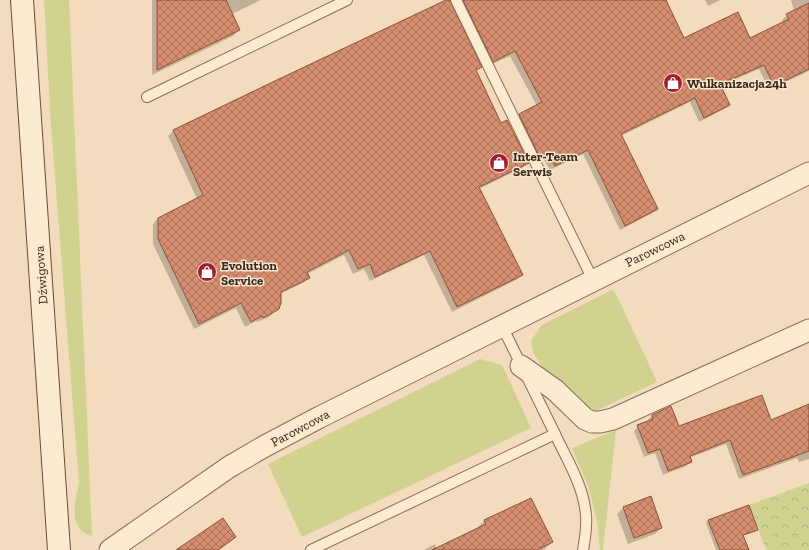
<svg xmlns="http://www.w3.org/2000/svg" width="809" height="550" font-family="'Zilla Slab',serif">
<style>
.green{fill:#d1d190}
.forest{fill:url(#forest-crowns)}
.shadow{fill:#0003}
.building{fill:url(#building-cross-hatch);stroke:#8e4f38}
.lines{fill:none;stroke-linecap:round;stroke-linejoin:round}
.service-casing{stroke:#8c6b54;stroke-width:12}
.minor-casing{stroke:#8c6b54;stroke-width:23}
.secondary-casing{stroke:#6e4c38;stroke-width:24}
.service{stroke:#fcead1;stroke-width:10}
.minor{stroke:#fcead1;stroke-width:21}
.secondary{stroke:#fcead1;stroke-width:22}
.labels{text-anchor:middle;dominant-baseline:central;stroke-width:3;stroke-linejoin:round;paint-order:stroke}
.poi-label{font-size:13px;font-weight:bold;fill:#3a261b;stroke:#f9e7ce;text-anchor:start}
.street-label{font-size:13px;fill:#3a261b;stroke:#f9e7ce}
</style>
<defs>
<pattern id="forest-crowns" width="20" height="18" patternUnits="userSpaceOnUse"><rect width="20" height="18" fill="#d1d190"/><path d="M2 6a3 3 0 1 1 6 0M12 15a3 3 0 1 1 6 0" fill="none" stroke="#b4b37c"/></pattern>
<pattern id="building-cross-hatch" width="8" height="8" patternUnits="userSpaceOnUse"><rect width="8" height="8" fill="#d48d6f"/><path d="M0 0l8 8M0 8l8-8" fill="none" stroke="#ad735a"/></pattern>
</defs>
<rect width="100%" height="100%" fill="#f2dcbd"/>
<g class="green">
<path d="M44,0H69L92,536C89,535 85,534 83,532C69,522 76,497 79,483L51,126Z"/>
<polygon points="612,290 617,296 657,382 591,413 550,380 533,352 531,341 542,325"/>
<polygon points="480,359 502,365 531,428 302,537 268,464"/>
<polygon points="616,430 603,550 600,550 597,521 589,488 572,448"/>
</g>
<polygon class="forest" points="809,483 809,550 766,550 749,505"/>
<g class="shadow">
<polygon points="152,0 261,0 232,14 239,30 233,36 152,75"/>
<polygon points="465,0 665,0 684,39 750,39 783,23 782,20 787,15 794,11 791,0 809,0 809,71 769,90 759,69 720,86 729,105 724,109 699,122 690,102 621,136 657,208 652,213 620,230 583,154 550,170 543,158 535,162 515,120 520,115 537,106 510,56 488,66 459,6"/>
<polygon points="705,0 720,0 708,6"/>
<polygon points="480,67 475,72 500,124 527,163 522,168 479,189 521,275 516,280 452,312 424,255 370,281 364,269 353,274 344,255 307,274 309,278 303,283 280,294 278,308 269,317 257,322 256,321 245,327 236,308 194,329 153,244 153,224 158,218 197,199 168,136 173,131 280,79"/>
<polygon points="809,414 809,459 799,462 797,458 739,479 726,444 689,458 691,462 686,466 663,475 655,453 644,457 634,431 638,426 649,422 648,420 652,415 678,427 771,421"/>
<polygon points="650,497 661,528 655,534 628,544 617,514 623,508"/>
<polygon points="531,499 552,542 544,550 424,550 435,544 437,548 475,530 484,521"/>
<polygon points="708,520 757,530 754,532 743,536 748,550 716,550 706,523"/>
</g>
<g class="building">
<polygon points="157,0 226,0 240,30 157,70"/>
<polygon points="446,0 450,0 482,67 476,70 501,123 507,120 529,163 479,187 523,275 457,307 430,251 375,277 370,264 358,269 349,250 307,272 310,278 281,292 281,303 279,309 276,311 263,318 262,316 251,322 241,303 199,324 158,239 158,218 203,195 173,130 279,79"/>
<polygon points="463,0 666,0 684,38 738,12 750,38 789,19 786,14 809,3 809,69 774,86 764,65 720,84 730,105 704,118 695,98 621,134 658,209 625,226 588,150 555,166 548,154 540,158 519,114 542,102 515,51 493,62"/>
<polygon points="762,395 771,420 809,404 809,451 743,475 730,440 690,456 692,462 668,471 660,449 648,453 637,425 653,419 652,415 671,406 679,426"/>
<polygon points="651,496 662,528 634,538 623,507"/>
<polygon points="531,498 553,542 537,550 432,550 486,524 484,520"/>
<polygon points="749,505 758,530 743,535 749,550 720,550 708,520"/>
<polygon points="223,518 236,537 218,550 176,550"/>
</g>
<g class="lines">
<g class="service-casing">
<g id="service">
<polyline points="456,0 593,280"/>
<polyline points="147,97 347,0"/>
<path d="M555,434C567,460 584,486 586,516C587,527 585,539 583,550"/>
<polyline points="311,550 555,434 502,326"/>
</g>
</g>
<g class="minor-casing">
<g id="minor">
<polyline points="521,366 555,390 585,419 592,422 600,422 613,419 809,330"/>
<polyline points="110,550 229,467 265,446 320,417 809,173"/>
</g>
</g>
<g class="secondary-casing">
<polyline id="secondary" points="22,0 59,550"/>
</g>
<use href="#service" class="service"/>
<use href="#minor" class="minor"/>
<use href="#secondary" class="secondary"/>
</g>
<defs>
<g id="shop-disc" transform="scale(1)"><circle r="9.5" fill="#a11e30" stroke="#f9e7ce"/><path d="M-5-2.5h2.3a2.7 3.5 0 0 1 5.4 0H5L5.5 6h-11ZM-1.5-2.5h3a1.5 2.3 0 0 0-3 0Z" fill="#fff"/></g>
</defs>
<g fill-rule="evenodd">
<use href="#shop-disc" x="673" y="83"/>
<use href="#shop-disc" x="499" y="163"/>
<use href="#shop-disc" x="207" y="272"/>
</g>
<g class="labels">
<g class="poi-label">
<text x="687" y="83">Wulkanizacja24h</text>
<text x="513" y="156">Inter-Team<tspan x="513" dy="15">Serwis</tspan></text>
<text x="221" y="265">Evolution<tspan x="221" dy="15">Service</tspan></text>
</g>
<g class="street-label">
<text transform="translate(655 249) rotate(-26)">Parowcowa</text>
<text transform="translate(41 275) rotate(-94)">Dźwigowa</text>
<text transform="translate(300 428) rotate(-28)">Parowcowa</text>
</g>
</g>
</svg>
